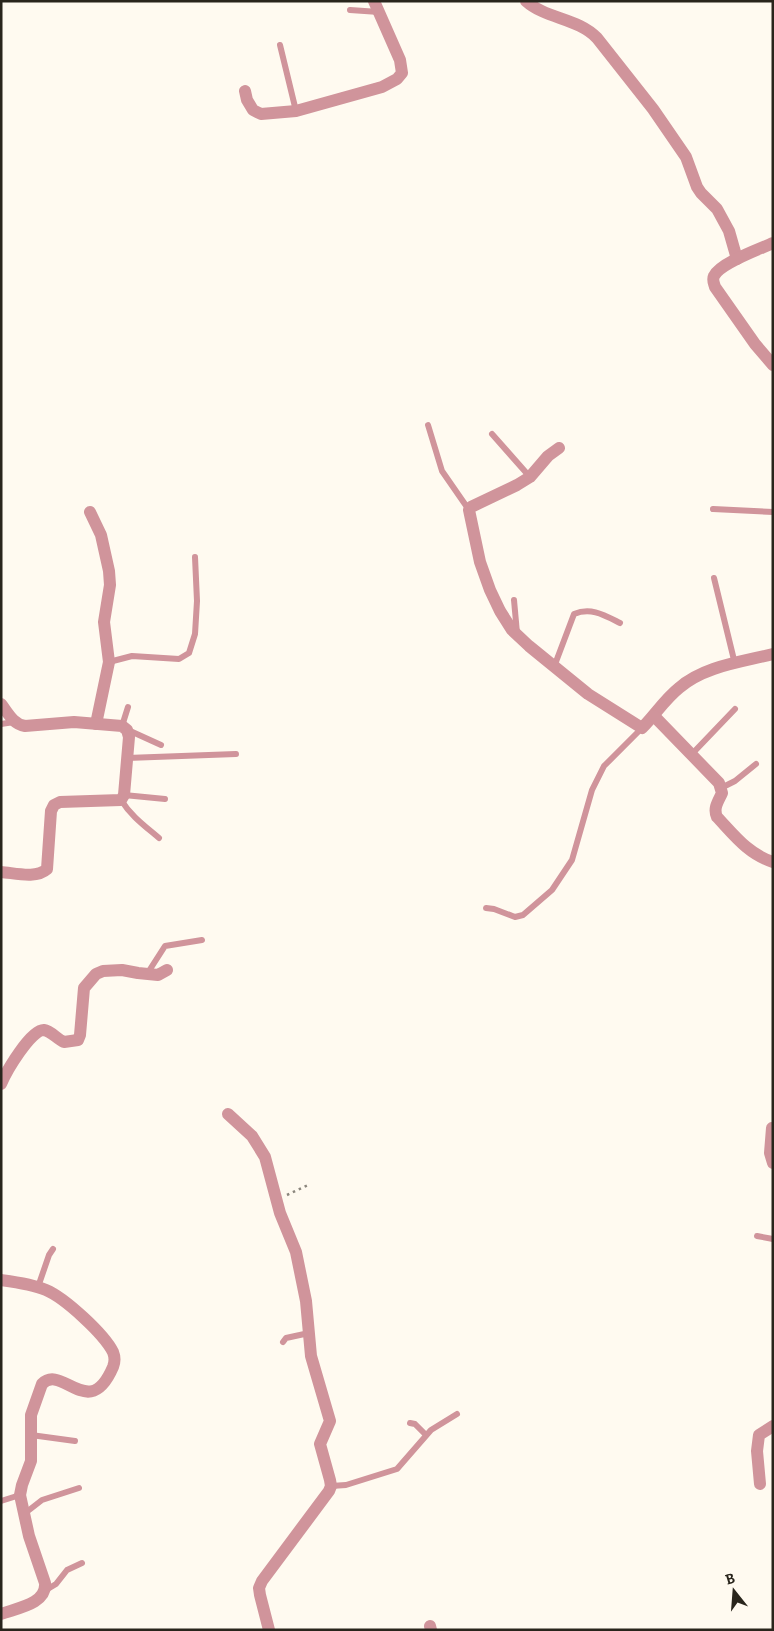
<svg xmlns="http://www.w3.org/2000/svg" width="774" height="1631" font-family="Bitter,serif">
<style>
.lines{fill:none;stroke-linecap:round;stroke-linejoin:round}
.path{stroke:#8b867d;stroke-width:2.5;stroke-dasharray:2.5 4;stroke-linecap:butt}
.service{stroke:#d0949b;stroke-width:6}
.minor{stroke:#d0949b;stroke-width:12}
</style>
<rect width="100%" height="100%" fill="#fffaf0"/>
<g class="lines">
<polyline class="path" points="287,1195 308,1185"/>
<g class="service">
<polyline points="350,10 379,12"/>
<polyline points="280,45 296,111"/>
<polyline points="428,425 442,471 469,510"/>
<polyline points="492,434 530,477"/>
<polyline points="713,509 773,512"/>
<polyline points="714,578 735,664"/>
<polyline points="514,600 517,633"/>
<polyline points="109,662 132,656 179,659 189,653 195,634 197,601 195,557"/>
<path d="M554,667L574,614C591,607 604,615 620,623"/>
<polyline points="1,724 14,722"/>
<polyline points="122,726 128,707"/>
<polyline points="128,730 161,745"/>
<polyline points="691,755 735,709"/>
<polyline points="127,758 236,754"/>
<polyline points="721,788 735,781 756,764"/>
<polyline points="124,795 165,799"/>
<path d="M121,800C131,816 145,826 159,838"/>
<polyline points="486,908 494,909 515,917 523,915 552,890 572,860 592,790 604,766 642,728"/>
<polyline points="147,974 165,946 202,940"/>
<polyline points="757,1236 773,1239"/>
<polyline points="38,1287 49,1255 53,1249"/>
<polyline points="283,1342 286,1338 309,1333"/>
<polyline points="410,1423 415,1424 426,1435"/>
<polyline points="31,1435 75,1441"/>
<polyline points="331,1486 346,1485 397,1469 431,1430 457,1414"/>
<polyline points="1,1501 20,1495"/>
<polyline points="24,1514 42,1500 79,1488"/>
<polyline points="46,1590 56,1584 67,1570 82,1563"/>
</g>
<g class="minor">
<path d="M526,1C546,19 578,18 597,38L653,109L686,157L697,187L701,193L717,209L729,231L737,259"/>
<polyline points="245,91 247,100 253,110 261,114 296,111 382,87 397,79 402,73 400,60 374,1"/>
<path d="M773,243C760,249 720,263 714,276C712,280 714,283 715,287L755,344L773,365"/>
<path d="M559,448L548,456L530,477L517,485L471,507L469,510L480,562L490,590L500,611L512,630L529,646L588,694L642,728C655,715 665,699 679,688C704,666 742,662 773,654"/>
<polyline points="90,512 101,535 109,571 110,585 104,622 109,662 96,724"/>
<path d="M1,704C8,713 13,724 25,726L74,722L122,726L127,730L129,737L124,795L121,800L60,802L54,805L51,811L47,869C36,879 15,873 1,872"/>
<path d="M654,716L719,783L722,793C718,802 713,808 717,817C734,835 748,854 773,862"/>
<path d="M1,1084C6,1072 31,1029 44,1030C51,1031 57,1039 64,1042L78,1040L80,1035L84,988L96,974L103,971L122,970L138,973L158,975L167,970"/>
<polyline points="228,1114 252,1136 265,1157 280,1213 296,1252 306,1301 311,1356 330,1421 320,1444 330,1480 331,1486 329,1491 262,1581 259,1588 260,1595 269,1630"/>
<polyline points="772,1128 770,1153 773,1163"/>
<path d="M1,1280C16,1282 32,1284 46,1290C65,1298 104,1334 113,1352C115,1357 115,1362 113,1367C89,1423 62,1363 42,1384L31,1415V1461L22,1485L20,1495L29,1536L45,1583C47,1604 17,1608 1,1614"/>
<polyline points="760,1484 757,1451 759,1435 773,1426"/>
<polyline points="430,1626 431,1630"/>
</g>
</g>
<rect width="774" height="1631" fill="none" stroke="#29251c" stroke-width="5"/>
<g transform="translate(734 1591) rotate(343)" stroke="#fffaf0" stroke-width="4" paint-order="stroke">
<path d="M0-4L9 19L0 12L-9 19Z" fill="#29251c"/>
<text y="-8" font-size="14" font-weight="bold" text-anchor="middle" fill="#29251c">B</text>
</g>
</svg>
